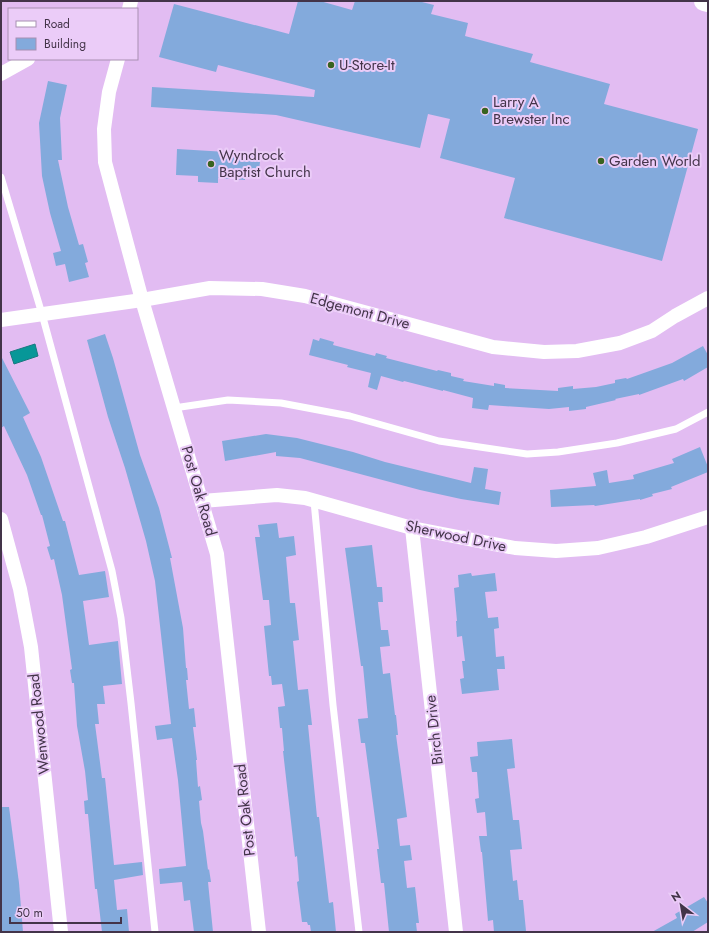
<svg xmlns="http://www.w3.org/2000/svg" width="709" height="933" font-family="Jost,sans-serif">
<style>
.water{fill:#079798;stroke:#197980}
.building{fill:#83aadc}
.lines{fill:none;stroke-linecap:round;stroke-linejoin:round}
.lane{stroke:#fff;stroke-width:7}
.street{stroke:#fff;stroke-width:14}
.secondary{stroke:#fff;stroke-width:20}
.poi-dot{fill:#39631f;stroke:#ebccf8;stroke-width:1.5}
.labels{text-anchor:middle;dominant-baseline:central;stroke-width:4;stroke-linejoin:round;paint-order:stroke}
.poi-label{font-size:15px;fill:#433449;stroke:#ebccf8;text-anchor:start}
.street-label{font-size:15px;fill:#433449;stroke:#ebccf8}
</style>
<rect width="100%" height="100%" fill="#e2bcf2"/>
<polygon class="water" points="35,344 38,356 14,364 10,352"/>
<g class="building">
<polygon points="298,1 320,1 352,10 355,1 418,1 434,5 431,14 468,23 465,36 533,54 530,62 610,84 604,104 698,129 662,261 504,218 515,178 440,158 450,119 428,114 420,148 276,115 151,107 152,87 314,97 315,90 218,65 216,72 159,57 174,4 289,34"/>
<polygon points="48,81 67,85 60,118 62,160 58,160 68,207 79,245 83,244 88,262 85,263 89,277 69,282 65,264 56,266 53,253 61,251 50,213 42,176 39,123"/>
<polygon points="177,149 261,154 259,170 245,169 245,180 218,178 218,183 198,182 198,176 176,175"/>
<polygon points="105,334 113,358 140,455 159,508 172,558 170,558 183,628 186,668 187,668 188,680 186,680 189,709 194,708 196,727 193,727 197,760 196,760 198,787 200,786 202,800 199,801 201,823 203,831 208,870 209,869 211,882 208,882 213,932 194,932 190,900 184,901 182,882 160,884 159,869 186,866 178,780 172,738 157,740 155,726 171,724 155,581 146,541 125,468 108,417 87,340"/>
<polygon points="320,338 334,342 333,345 375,356 376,353 387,356 386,358 437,371 438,370 451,373 451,376 464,379 463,381 494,386 494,383 505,385 505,388 558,391 558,388 573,386 573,389 596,387 615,383 615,380 626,378 627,379 672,363 703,346 708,355 708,367 684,381 683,379 639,395 639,394 615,399 616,400 586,407 586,409 569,411 569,407 549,409 489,405 488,410 472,408 473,398 443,390 443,391 404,381 403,382 381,376 377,390 368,387 371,373 347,367 348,365 309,355 313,339 319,341"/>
<polygon points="1,356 30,413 23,417 41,457 63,521 65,521 79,575 105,571 109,597 83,601 89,645 118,641 122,684 103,686 105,704 97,704 99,724 95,724 102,778 105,778 114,865 142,862 143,875 114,880 117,910 127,909 129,932 102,932 97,889 95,889 88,814 85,814 84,801 88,800 85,771 77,726 74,683 72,683 70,670 72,669 62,595 54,559 51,560 47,547 50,546 42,515 41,515 27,475 4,426 1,428"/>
<polygon points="266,434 297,438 353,452 385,462 471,483 474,467 488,469 485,489 501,492 499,505 461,499 420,490 300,458 276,456 276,452 225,461 222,441"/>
<polygon points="700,447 708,467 708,472 671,487 672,489 652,494 653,496 640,500 640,499 595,506 594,505 551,507 550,490 596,486 593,473 607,470 609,483 634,479 633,475 674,463 672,459"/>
<polygon points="277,523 279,538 294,536 296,555 286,557 290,603 295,603 299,640 293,641 298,690 308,689 312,725 308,725 317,817 319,817 329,903 333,902 336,932 311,932 310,925 308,925 307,922 302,922 297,882 299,881 297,856 295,857 283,751 284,751 282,728 280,728 278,707 285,706 282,684 272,685 271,676 269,676 264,626 271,625 269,600 263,600 255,537 260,537 258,525"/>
<polygon points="372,545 377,587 382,587 383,602 378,602 381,630 388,630 390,646 380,647 383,674 390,673 395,715 396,715 398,735 396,735 407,817 397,819 400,846 410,845 412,860 404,861 407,888 415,887 419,923 416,923 417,932 389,932 384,883 381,883 377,849 379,849 365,743 361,743 358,719 368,718 363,666 361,666 345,548"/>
<polygon points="471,573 472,576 495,573 497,591 485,592 488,618 498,617 499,628 494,629 496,657 504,656 505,669 497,669 499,690 462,694 460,679 464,678 462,661 465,661 462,636 457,637 456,621 457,621 454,588 459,587 458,575"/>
<polygon points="512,739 515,768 507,769 513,820 519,820 522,849 510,850 513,881 517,880 519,900 523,900 526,931 494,932 493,920 488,921 482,852 481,852 479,836 487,836 485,812 477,813 475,799 479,798 477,772 472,772 470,757 478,756 477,742"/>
<polygon points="1,807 9,807 19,883 23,932 1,932"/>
<polygon points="704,897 708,903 708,922 692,932 652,932 677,918 675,914"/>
</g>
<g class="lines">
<g class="lane">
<polyline points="1,177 42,314 112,571 121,618 131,703 155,932"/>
<polyline points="174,408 228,400 281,403 350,416 439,441 527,454 558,452 617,443 676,429 708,412"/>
<polyline points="314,501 333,705 359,932"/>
</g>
<g class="street">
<polyline points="129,9 131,1"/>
<polyline points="118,59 109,92 104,129 105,162 142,300 217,554 259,932"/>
<polyline points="1,74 28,59"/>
<polyline points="1,320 142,300 210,288 262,289 305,296 493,347 544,352 577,351 620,343 652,331 675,316 708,298"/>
<polyline points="202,501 277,495 305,498 412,528 515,548 556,551 598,548 646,537 708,517"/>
<polyline points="1,519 20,589 31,647 61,932"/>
<polyline points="412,528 456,932"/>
</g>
<polyline class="secondary" points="704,1 708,2"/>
</g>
<g class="poi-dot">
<circle cx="331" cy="65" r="4"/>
<circle cx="485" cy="111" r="4"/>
<circle cx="601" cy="161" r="4"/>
<circle cx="211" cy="164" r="4"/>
</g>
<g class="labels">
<g class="poi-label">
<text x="339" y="65">U-Store-It</text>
<text x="493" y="102">Larry A<tspan x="493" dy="17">Brewster Inc</tspan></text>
<text x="219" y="155">Wyndrock<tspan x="219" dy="17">Baptist Church</tspan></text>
<text x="609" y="161">Garden World</text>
</g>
<g class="street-label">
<text transform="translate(360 311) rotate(15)">Edgemont Drive</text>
<text transform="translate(199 491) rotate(74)">Post Oak Road</text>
<text transform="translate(456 536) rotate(12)">Sherwood Drive</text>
<text transform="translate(39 724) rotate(-96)">Wenwood Road</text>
<text transform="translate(434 730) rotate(-96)">Birch Drive</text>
<text transform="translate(245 810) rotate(-96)">Post Oak Road</text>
</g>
</g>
<rect width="709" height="933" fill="none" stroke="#433449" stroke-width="4"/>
<rect x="8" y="8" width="130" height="52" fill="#ebccf8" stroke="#a88fb2"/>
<rect x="16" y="21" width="20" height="6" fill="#ffffff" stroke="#a88fb2"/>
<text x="44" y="28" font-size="12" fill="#433449">Road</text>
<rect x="16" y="38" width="20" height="12" fill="#83aadc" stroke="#a88fb2"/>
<text x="44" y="48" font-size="12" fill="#433449">Building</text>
<g transform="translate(681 905) rotate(329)" stroke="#ebccf8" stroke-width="3" paint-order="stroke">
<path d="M0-3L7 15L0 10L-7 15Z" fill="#433449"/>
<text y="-6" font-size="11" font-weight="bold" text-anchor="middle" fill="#433449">N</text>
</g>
<path d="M10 917v6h111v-6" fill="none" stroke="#433449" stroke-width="2"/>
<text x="16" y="917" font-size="12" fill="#433449" stroke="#ebccf8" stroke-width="3" paint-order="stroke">50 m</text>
</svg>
